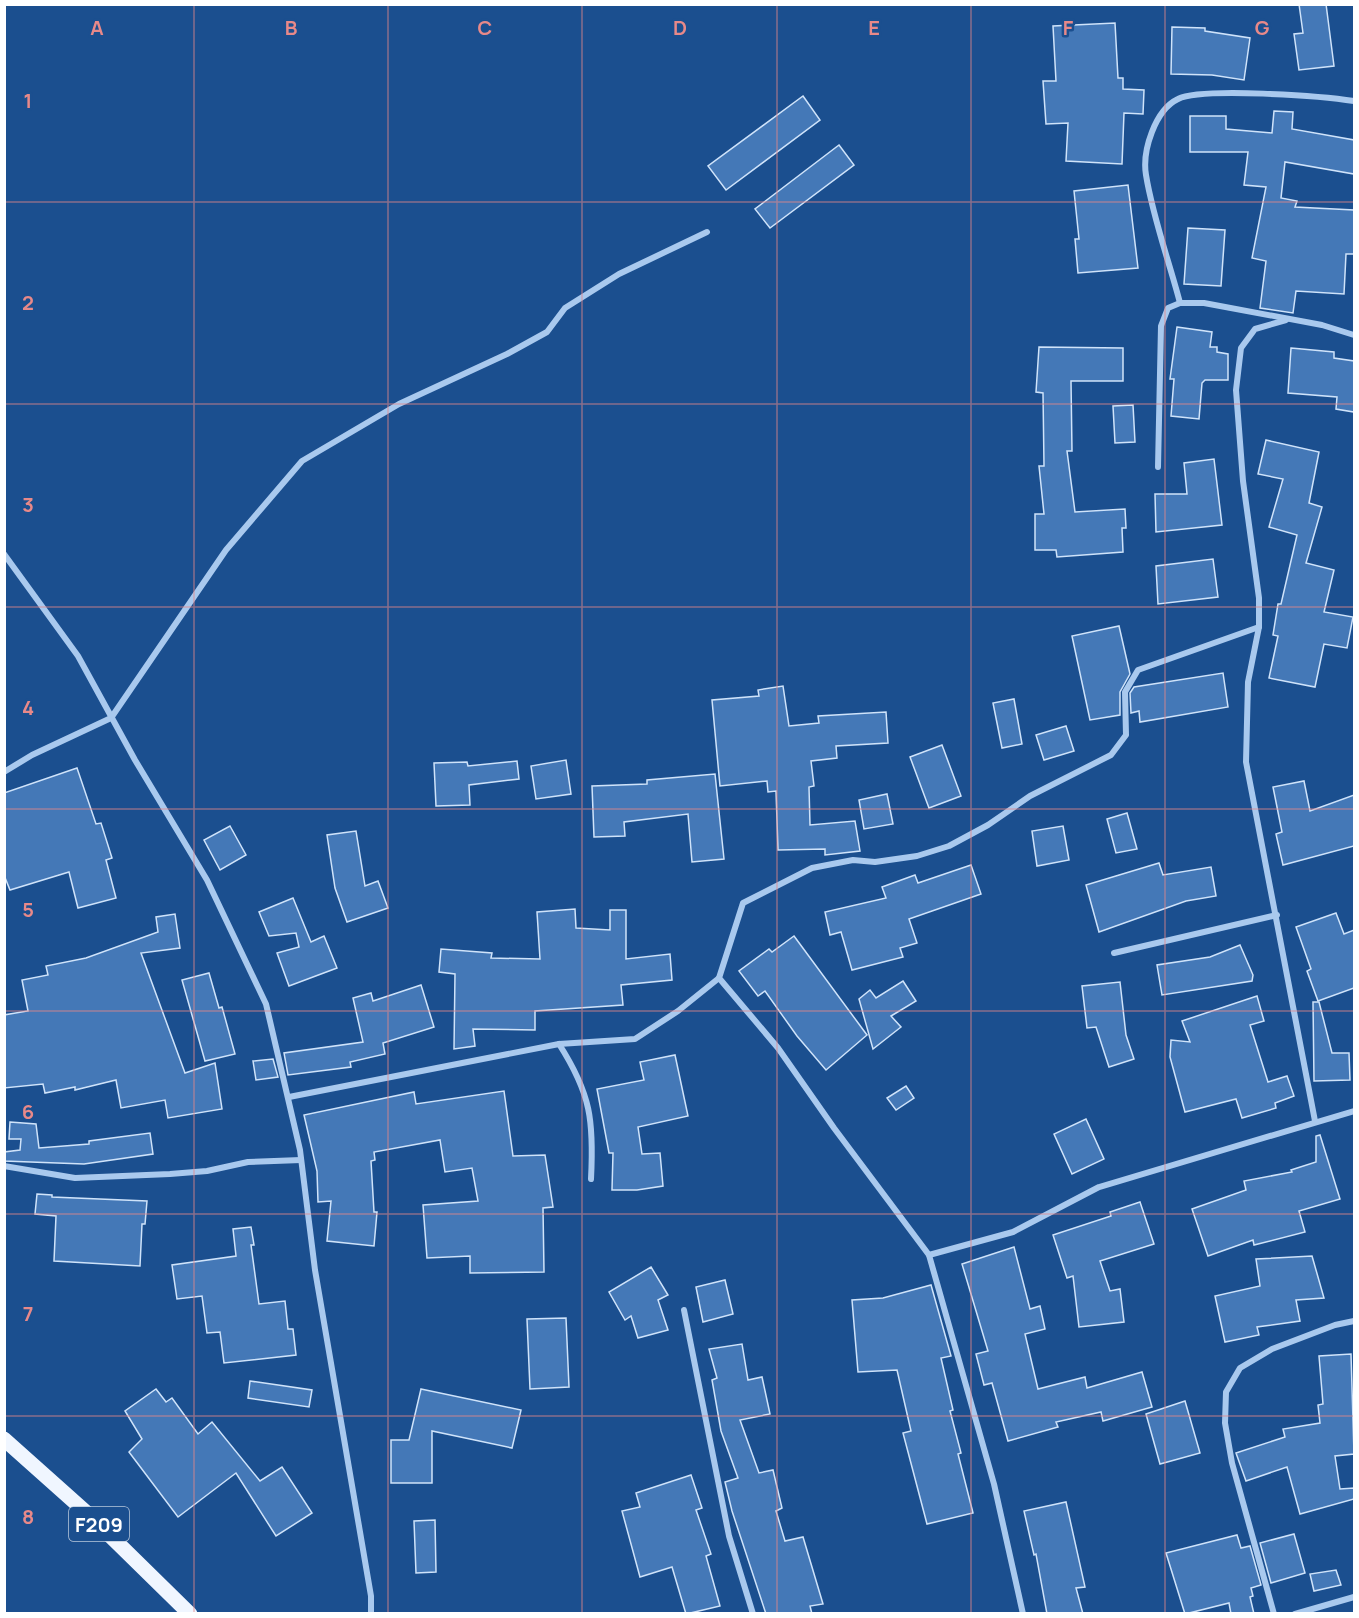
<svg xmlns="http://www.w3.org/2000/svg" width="1359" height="1618" font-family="Manrope,sans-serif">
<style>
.building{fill:#4478b7;stroke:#cfe3fa;stroke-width:1.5}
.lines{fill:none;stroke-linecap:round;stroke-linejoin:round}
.street{stroke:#a9c9ee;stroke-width:6}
.primary{stroke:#f0f6ff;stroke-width:15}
.grid{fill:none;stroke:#e88989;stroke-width:1.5;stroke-opacity:0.55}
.labels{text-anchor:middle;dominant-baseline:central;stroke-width:5;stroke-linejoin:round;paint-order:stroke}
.shield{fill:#1b4f8f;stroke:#bbcadd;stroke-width:1.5}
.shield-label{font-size:20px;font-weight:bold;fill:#fff}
.grid-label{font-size:20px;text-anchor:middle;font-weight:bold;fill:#e88989;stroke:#1b4f8f;stroke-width:5;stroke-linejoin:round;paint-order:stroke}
</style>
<rect width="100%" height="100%" fill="#1b4f8f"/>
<g class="building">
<polygon points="1299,4 1326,4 1334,66 1299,70 1294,34 1303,33"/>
<polygon points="1115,23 1118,78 1123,78 1123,89 1144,90 1143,114 1124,113 1122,164 1066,161 1068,123 1046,124 1043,81 1056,81 1053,26"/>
<polygon points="1172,27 1205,28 1205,31 1250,38 1244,80 1212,75 1171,74"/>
<polygon points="803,96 820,120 726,190 708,166"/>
<polygon points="1274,111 1293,112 1292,129 1354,140 1354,174 1285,162 1281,198 1297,201 1295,207 1354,210 1354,254 1346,254 1344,294 1296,291 1293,313 1260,308 1266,261 1252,258 1266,187 1244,185 1248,152 1190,152 1190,116 1226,116 1226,129 1272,133"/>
<polygon points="839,145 854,165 770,228 755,209"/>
<polygon points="1128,185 1138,268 1078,273 1075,239 1079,239 1074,191"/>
<polygon points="1188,228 1225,230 1221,286 1184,284"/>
<polygon points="1177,327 1212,332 1210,347 1217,347 1217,352 1228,354 1228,380 1205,380 1202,383 1199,419 1171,416 1174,379 1170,379"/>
<polygon points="1039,347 1123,348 1123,381 1071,381 1072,451 1067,451 1075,512 1125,509 1126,528 1122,528 1123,552 1057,557 1056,550 1035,550 1035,514 1044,514 1039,466 1044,466 1043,393 1036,392"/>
<polygon points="1291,348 1334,352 1334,358 1354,361 1354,412 1336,409 1337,397 1288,393"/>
<polygon points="1133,405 1135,442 1115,443 1113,406"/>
<polygon points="1266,440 1319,452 1309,503 1322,507 1306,563 1334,570 1324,612 1353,617 1347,648 1324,644 1315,687 1269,678 1278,636 1273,635 1278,604 1281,604 1297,535 1269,527 1283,479 1258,474"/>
<polygon points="1214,459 1222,525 1156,532 1155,494 1187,494 1184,463"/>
<polygon points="1213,559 1218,597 1158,604 1156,566"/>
<polygon points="1119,626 1130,674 1120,692 1120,715 1090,720 1072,636"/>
<polygon points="1223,673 1228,707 1140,722 1139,711 1131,713 1130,693 1134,687"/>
<polygon points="783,686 789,726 819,723 818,716 886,712 888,743 836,746 837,758 811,761 814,786 809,787 810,825 855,821 860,851 825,855 825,849 778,850 776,791 768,792 767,781 720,786 712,700 759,696 758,690"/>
<polygon points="1014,699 1022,744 1002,748 993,703"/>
<polygon points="1066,726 1074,751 1044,760 1036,735"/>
<polygon points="942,745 961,796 929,808 910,757"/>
<polygon points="566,760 571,794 536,799 531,766"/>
<polygon points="517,761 519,779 469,785 470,805 436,806 434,763 467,762 468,766"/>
<polygon points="77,768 96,824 101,823 112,858 106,860 116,898 78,908 69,872 10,890 4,875 4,793"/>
<polygon points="715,774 724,859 692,862 688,814 624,822 625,836 594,837 592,786 647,784 647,780"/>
<polygon points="1304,781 1310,811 1354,795 1354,846 1283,865 1276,834 1282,832 1273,787"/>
<polygon points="887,794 893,824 864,829 859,800"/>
<polygon points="1127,813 1137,849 1116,853 1107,819"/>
<polygon points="230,826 246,855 220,870 204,840"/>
<polygon points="1063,826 1069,860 1037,866 1032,831"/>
<polygon points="356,831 365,886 378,881 388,908 347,922 335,888 327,835"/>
<polygon points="1159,863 1163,875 1211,867 1216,896 1186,901 1099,932 1086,885"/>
<polygon points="971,865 981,894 909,919 917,943 900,948 903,957 852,970 841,932 830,935 825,912 886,898 882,887 915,875 918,883"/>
<polygon points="293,898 311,942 324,936 337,968 289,986 277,953 299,947 296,933 269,936 259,912"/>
<polygon points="575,909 576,928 610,930 610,910 626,910 626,959 670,954 672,980 621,985 623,1005 535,1011 535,1030 473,1029 475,1046 454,1049 455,974 439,972 441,949 492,953 491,958 540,959 537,912"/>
<polygon points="1336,913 1344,934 1354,930 1354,988 1318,1001 1307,971 1311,969 1296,927"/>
<polygon points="175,914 180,948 141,953 185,1073 215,1063 222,1109 168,1118 165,1100 121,1108 116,1080 75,1090 75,1087 45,1093 43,1084 4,1088 4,1015 28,1011 22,980 48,975 46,966 86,958 158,932 156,917"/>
<polygon points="794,936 867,1035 826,1070 797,1036 765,991 758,996 739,971 769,949 772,952"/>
<polygon points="1240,945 1253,975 1252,981 1162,995 1157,965 1210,957"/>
<polygon points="209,973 219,1008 222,1007 235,1054 205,1061 182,980"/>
<polygon points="903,981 916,1001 891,1016 901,1027 873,1049 859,999 870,990 876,998"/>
<polygon points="1120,982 1126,1035 1134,1059 1109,1067 1096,1027 1087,1028 1082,986"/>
<polygon points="421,985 434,1027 383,1043 385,1054 350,1062 351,1067 288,1075 284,1053 363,1042 353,998 371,993 373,1001"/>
<polygon points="1257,996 1264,1021 1250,1025 1268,1082 1287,1076 1294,1096 1275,1103 1276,1108 1242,1118 1236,1099 1185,1112 1170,1057 1171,1040 1190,1042 1182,1021"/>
<polygon points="1313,1002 1319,1002 1332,1053 1349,1053 1350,1080 1314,1081"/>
<polygon points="675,1055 688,1116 638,1127 642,1154 660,1153 663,1186 637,1190 612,1190 613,1153 609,1153 597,1089 644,1080 640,1062"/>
<polygon points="273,1059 278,1077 256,1080 253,1061"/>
<polygon points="906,1086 914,1098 896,1110 887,1098"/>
<polygon points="504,1091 513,1156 545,1155 553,1207 543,1208 544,1272 470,1273 470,1256 427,1258 423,1205 478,1201 472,1168 445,1172 440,1140 374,1152 375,1160 371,1161 374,1212 377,1212 374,1246 327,1241 331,1201 318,1202 317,1171 304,1115 414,1092 416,1104"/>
<polygon points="1086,1119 1104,1159 1072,1174 1054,1134"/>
<polygon points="10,1122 36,1124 39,1148 89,1144 89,1141 150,1133 153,1154 84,1164 4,1161 4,1152 20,1150 21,1139 9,1139"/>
<polygon points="1320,1135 1340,1199 1299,1211 1305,1232 1254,1245 1253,1240 1208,1256 1192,1209 1246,1190 1244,1181 1292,1172 1291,1170 1316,1162 1316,1136"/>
<polygon points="37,1194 52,1195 52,1197 147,1201 145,1224 142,1224 140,1266 54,1261 56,1216 35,1214"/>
<polygon points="1140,1202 1154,1244 1100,1261 1110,1291 1120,1289 1124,1322 1079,1327 1073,1276 1067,1278 1053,1235 1111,1216 1110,1212"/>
<polygon points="251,1227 254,1245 251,1245 259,1304 285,1301 288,1329 293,1329 296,1355 224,1363 220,1332 207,1333 202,1296 177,1299 172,1265 236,1256 233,1229"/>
<polygon points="1014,1247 1030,1309 1040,1306 1045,1329 1025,1334 1038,1389 1085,1377 1087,1388 1142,1372 1152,1407 1103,1421 1101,1412 1056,1422 1058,1427 1008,1441 992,1383 984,1385 976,1354 988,1351 962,1264"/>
<polygon points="1312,1256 1324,1298 1296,1300 1300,1321 1257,1327 1259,1335 1225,1342 1215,1296 1260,1286 1256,1259"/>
<polygon points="651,1267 668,1295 658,1300 668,1330 638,1338 631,1316 625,1320 609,1292"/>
<polygon points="725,1280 733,1314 703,1322 696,1287"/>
<polygon points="931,1285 951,1356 941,1358 953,1410 950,1411 961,1453 958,1454 973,1513 927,1524 903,1433 911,1431 897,1370 858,1372 852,1300 883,1298"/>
<polygon points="566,1318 569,1387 530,1389 527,1319"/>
<polygon points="742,1344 748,1380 762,1377 770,1414 740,1420 759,1473 773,1470 782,1508 776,1511 785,1541 803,1537 823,1604 810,1606 812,1614 766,1614 732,1511 725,1482 738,1478 721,1431 712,1380 717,1378 709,1349"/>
<polygon points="1351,1354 1354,1454 1335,1456 1340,1489 1354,1488 1354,1499 1300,1514 1287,1467 1246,1481 1236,1453 1285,1437 1283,1429 1320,1423 1318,1405 1323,1404 1319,1356"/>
<polygon points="250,1381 312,1390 309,1407 248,1398"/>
<polygon points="156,1389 166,1402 172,1398 198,1434 212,1422 260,1481 282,1467 312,1513 276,1536 236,1473 178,1517 129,1452 142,1439 125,1411"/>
<polygon points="421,1389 521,1410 512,1448 432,1431 432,1483 391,1483 391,1440 409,1440"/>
<polygon points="1185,1401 1200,1453 1160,1464 1146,1414"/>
<polygon points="691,1475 702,1508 696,1510 711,1554 706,1556 720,1606 686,1614 672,1567 640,1577 622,1511 640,1507 636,1493"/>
<polygon points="1066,1502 1085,1587 1076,1588 1083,1614 1047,1614 1036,1554 1034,1555 1024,1511"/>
<polygon points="435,1520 436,1572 416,1573 414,1521"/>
<polygon points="1294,1534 1305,1573 1271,1583 1260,1543"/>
<polygon points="1237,1535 1241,1548 1250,1546 1261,1585 1251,1588 1253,1596 1250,1597 1254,1614 1231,1614 1229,1603 1185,1614 1166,1553"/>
<polygon points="1336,1570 1341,1585 1314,1591 1310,1574"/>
</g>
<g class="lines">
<g class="street">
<path d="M1180,303C1169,261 1153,218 1146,175C1142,151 1155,110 1178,99C1201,87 1323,96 1354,101"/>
<polyline points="1286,320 1255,329 1241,348 1236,390 1243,481 1259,598 1259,627 1248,682 1246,762 1315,1121"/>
<polyline points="1158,467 1161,326 1168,308 1180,303 1204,303 1322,325 1354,335"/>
<polyline points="4,554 78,656 135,760 207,880 266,1004 300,1150 315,1270 371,1596 371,1614"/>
<polyline points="4,772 32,755 111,718 226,550 302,461 399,404 507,354 547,332 565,308 619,274 707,232"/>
<polyline points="1114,953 1277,915"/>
<path d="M559,1044C591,1094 594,1121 591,1179"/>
<polyline points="289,1097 559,1044 635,1039 678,1011 719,978"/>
<polyline points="4,1166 75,1178 170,1174 207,1171 248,1162 301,1160"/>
<polyline points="929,1255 1013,1232 1099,1187 1354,1111"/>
<polyline points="684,1310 729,1536 753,1614"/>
<polyline points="1023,1614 994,1484 929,1255 834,1128 778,1048 719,978 743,903 812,868 853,860 875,862 917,856 949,846 988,825 1030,796 1111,755 1126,735 1125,692 1138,670 1259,627"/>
<polyline points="1274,1614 1232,1463 1225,1423 1226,1392 1240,1368 1272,1349 1335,1325 1354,1321"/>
<polyline points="1295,1614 1354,1597"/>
</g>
<polyline class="primary" points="4,1439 88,1514 190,1614"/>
</g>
<path class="grid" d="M194,4V1614M388,4V1614M582,4V1614M777,4V1614M971,4V1614M1165,4V1614M4,202H1354M4,404H1354M4,607H1354M4,809H1354M4,1011H1354M4,1214H1354M4,1416H1354"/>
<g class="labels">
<rect class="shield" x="69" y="1507" width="60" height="34" rx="4.5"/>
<g class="shield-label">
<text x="99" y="1524">F209</text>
</g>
</g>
<g class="grid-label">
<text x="97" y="35">A</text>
<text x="291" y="35">B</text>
<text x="485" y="35">C</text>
<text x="680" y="35">D</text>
<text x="874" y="35">E</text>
<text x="1068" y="35">F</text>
<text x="1262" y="35">G</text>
<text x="28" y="108">1</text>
<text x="28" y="310">2</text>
<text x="28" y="512">3</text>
<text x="28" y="715">4</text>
<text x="28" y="917">5</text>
<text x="28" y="1119">6</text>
<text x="28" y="1321">7</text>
<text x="28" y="1524">8</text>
</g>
<rect width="1359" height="1618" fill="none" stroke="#ffffff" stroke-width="12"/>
</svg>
